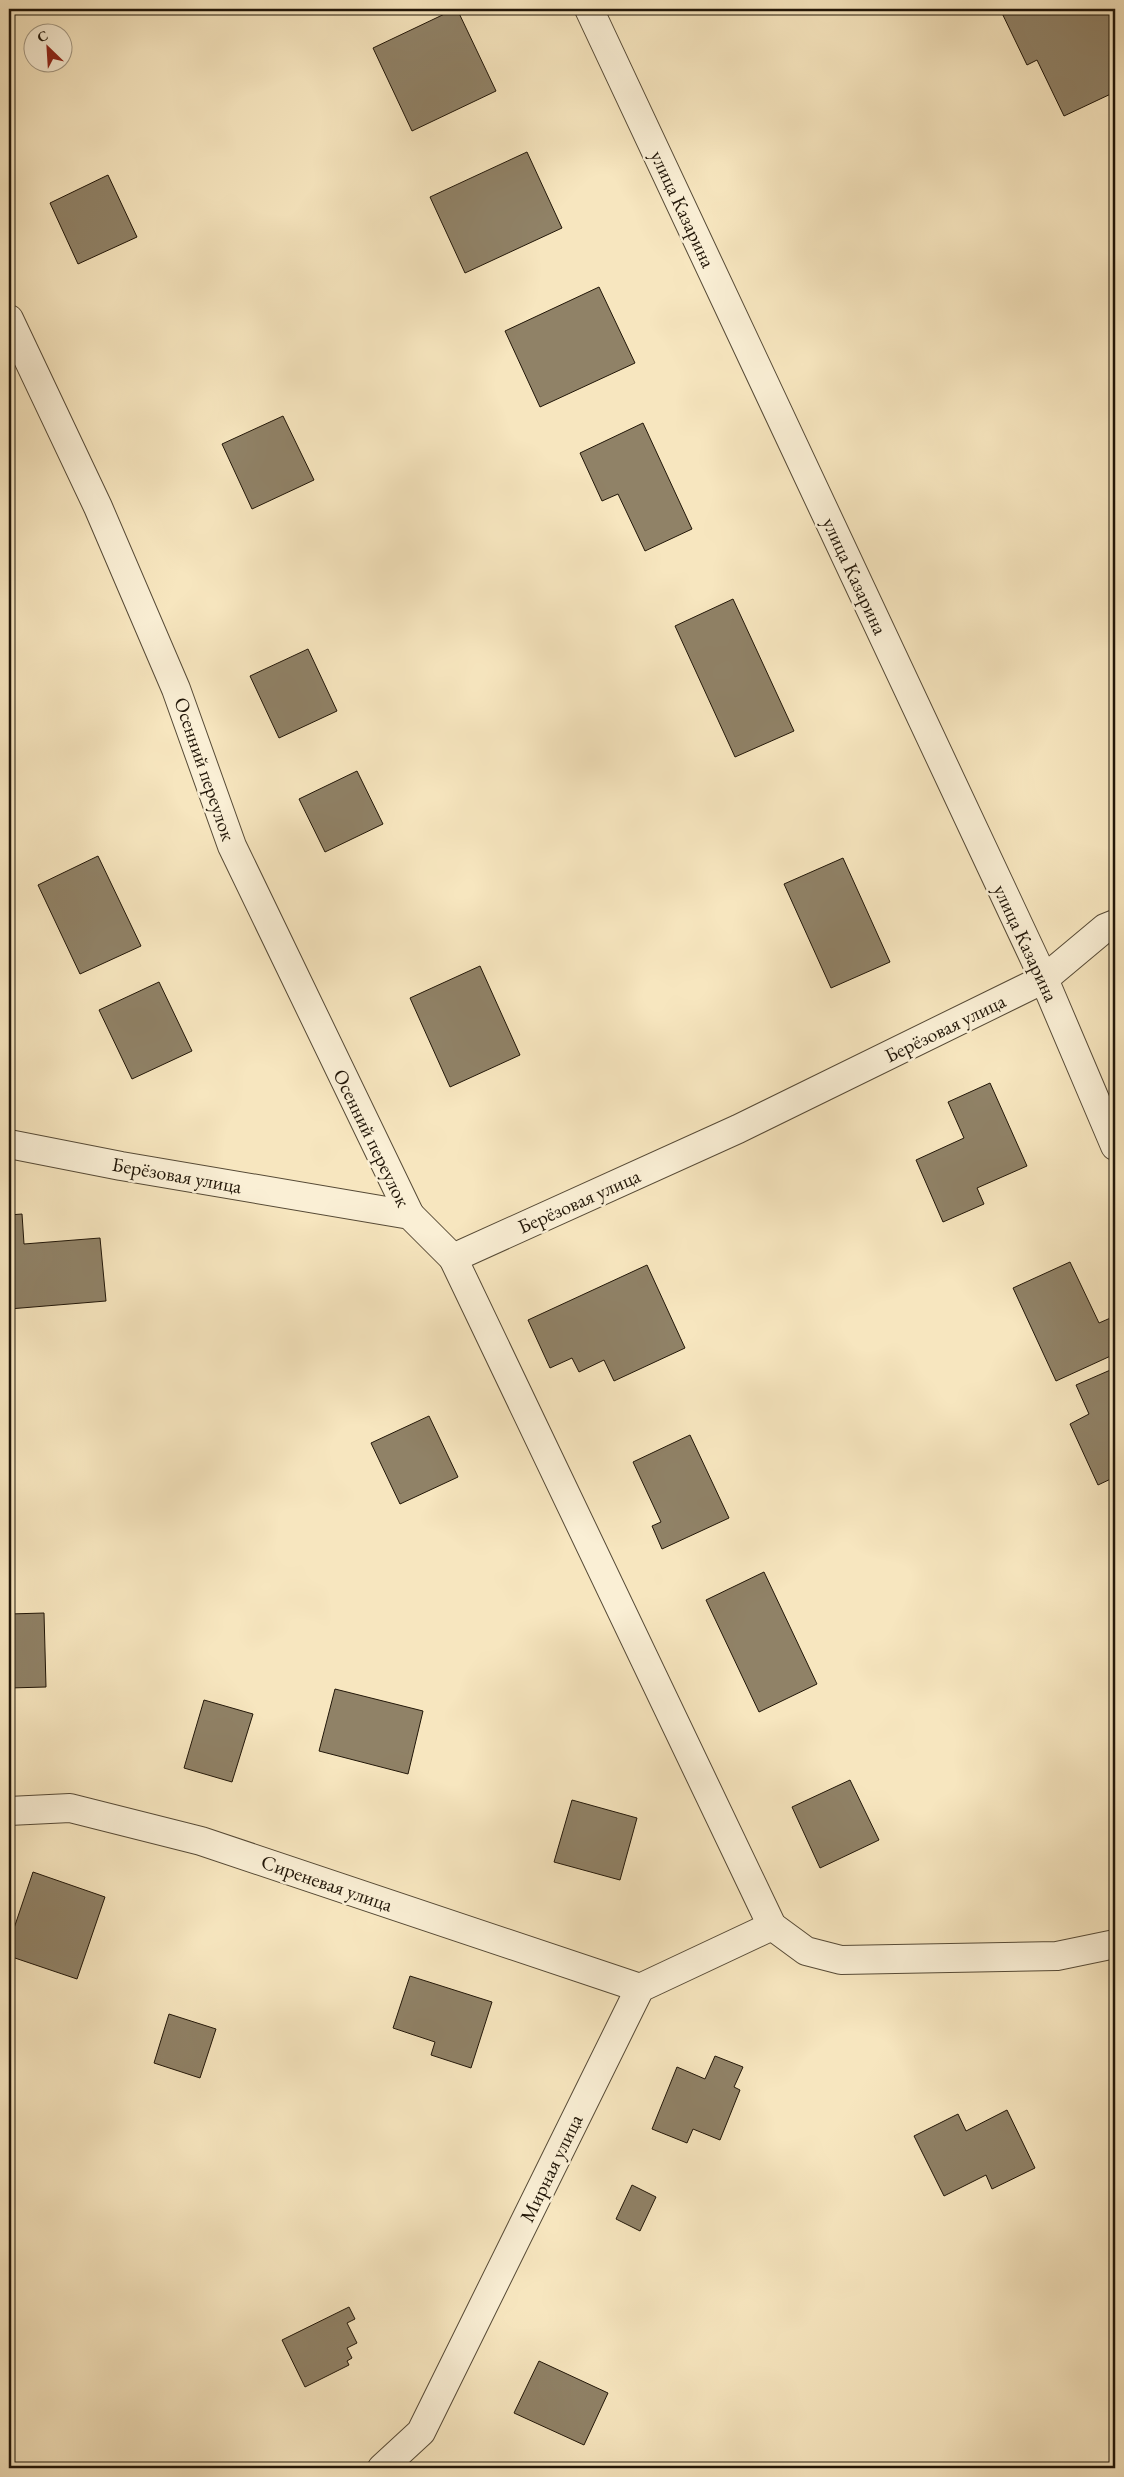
<svg xmlns="http://www.w3.org/2000/svg" width="1124" height="2477" font-family="'EB Garamond',serif">
<style>
.building{fill:#908267;stroke:#211608}
.lines{fill:none;stroke-linecap:round;stroke-linejoin:round}
.street-casing{stroke:#564a36;stroke-width:30}
.street{stroke:#faefd5;stroke-width:28}
.labels{text-anchor:middle;dominant-baseline:central;stroke-width:5;stroke-linejoin:round;paint-order:stroke}
.street-label{font-size:20px;fill:#211608;stroke:#faefd5}
</style>
<rect width="100%" height="100%" fill="#f7e6bf"/>
<filter id="stains"><feTurbulence type="fractalNoise" baseFrequency=".004" numOctaves="4"/><feColorMatrix values="0 0 0 0 .2 0 0 0 0 .09 0 0 0 0 .02 0 0 0 .5 -.17"/></filter>
<radialGradient id="worn" r=".72"><stop offset=".6" stop-color="#630" stop-opacity="0"/><stop offset="1" stop-color="#630" stop-opacity=".3"/></radialGradient>
<g class="building">
<polygon points="455,9 457,9 496,91 412,131 373,48"/>
<polygon points="1000,9 1115,9 1115,92 1064,116 1037,60 1027,65"/>
<polygon points="527,152 562,228 465,273 430,197"/>
<polygon points="108,175 137,237 78,264 50,203"/>
<polygon points="599,287 635,363 540,407 505,331"/>
<polygon points="283,416 314,480 252,509 222,444"/>
<polygon points="643,423 692,529 645,551 618,494 602,501 580,453"/>
<polygon points="733,599 794,731 735,757 675,626"/>
<polygon points="308,649 337,711 279,738 250,676"/>
<polygon points="357,771 383,824 325,852 299,799"/>
<polygon points="98,856 141,946 80,974 38,885"/>
<polygon points="843,858 890,962 831,988 784,884"/>
<polygon points="480,966 520,1055 450,1087 410,998"/>
<polygon points="159,982 192,1051 132,1079 99,1010"/>
<polygon points="990,1083 1027,1166 977,1188 984,1204 943,1222 916,1160 964,1138 948,1102"/>
<polygon points="22,1214 24,1244 100,1238 106,1301 9,1309 9,1215"/>
<polygon points="1070,1262 1099,1323 1115,1316 1115,1354 1056,1381 1013,1288"/>
<polygon points="647,1265 685,1348 614,1381 604,1360 579,1372 572,1358 550,1368 528,1320"/>
<polygon points="1115,1368 1115,1477 1098,1485 1070,1424 1089,1414 1076,1385"/>
<polygon points="429,1416 458,1477 400,1504 371,1443"/>
<polygon points="690,1435 729,1518 662,1549 652,1526 661,1522 633,1462"/>
<polygon points="764,1572 817,1684 759,1712 706,1600"/>
<polygon points="44,1613 46,1687 9,1688 9,1614"/>
<polygon points="335,1689 423,1711 408,1774 319,1751"/>
<polygon points="204,1700 253,1714 232,1782 184,1768"/>
<polygon points="850,1780 879,1840 820,1868 792,1807"/>
<polygon points="572,1800 637,1818 620,1880 554,1862"/>
<polygon points="33,1872 105,1897 77,1979 9,1956 9,1943"/>
<polygon points="410,1976 492,2002 471,2068 431,2055 435,2042 393,2028"/>
<polygon points="169,2014 216,2029 200,2078 154,2063"/>
<polygon points="715,2056 743,2067 734,2087 740,2090 720,2140 693,2129 687,2143 652,2129 677,2067 705,2079"/>
<polygon points="1007,2110 1035,2168 992,2189 986,2175 944,2196 914,2136 958,2114 966,2131"/>
<polygon points="632,2185 656,2197 640,2231 616,2219"/>
<polygon points="349,2307 355,2319 347,2323 357,2343 347,2348 352,2358 347,2361 349,2365 305,2387 282,2340"/>
<polygon points="539,2361 608,2393 584,2445 514,2413"/>
</g>
<g class="lines">
<g class="street-casing">
<g id="street">
<polyline points="589,9 1044,979 1115,1146"/>
<polyline points="9,319 98,507 176,689 232,846 410,1215"/>
<polyline points="9,1144 121,1166 410,1215 453,1258 738,1129 1044,979 1105,928 1115,924"/>
<polyline points="453,1258 772,1926 806,1951 841,1960 1057,1956 1115,1944"/>
<polyline points="9,1811 70,1808 201,1841 640,1988"/>
<polyline points="382,2468 421,2432 640,1988 772,1926"/>
</g>
</g>
<use href="#street" class="street"/>
</g>
<g class="labels">
<g class="street-label">
<text transform="translate(683 209) rotate(65)">улица Казарина</text>
<text transform="translate(855 576) rotate(65)">улица Казарина</text>
<text transform="translate(205 769) rotate(71)">Осенний переулок</text>
<text transform="translate(1026 943) rotate(65)">улица Казарина</text>
<text transform="translate(945 1028) rotate(-26)">Берёзовая улица</text>
<text transform="translate(372 1138) rotate(64)">Осенний переулок</text>
<text transform="translate(177 1175) rotate(10)">Берёзовая улица</text>
<text transform="translate(579 1201) rotate(-24)">Берёзовая улица</text>
<text transform="translate(327 1883) rotate(19)">Сиреневая улица</text>
<text transform="translate(551 2168) rotate(-64)">Мирная улица</text>
</g>
</g>
<rect width="1124" height="2477" fill="none" stroke="#f7e6bf" stroke-width="30"/>
<rect x="10" y="10" width="1104" height="2457" fill="none" stroke="#211608" stroke-width="2.5"/>
<rect x="15" y="15" width="1094" height="2447" fill="none" stroke="#211608"/>
<g transform="translate(48 48) rotate(335)"><circle r="24" fill="#faefd5" stroke="#a39883"/>
<path d="M0-4L9 19L0 12L-9 19Z" fill="#8f2418"/>
<text y="-8" font-size="14" font-weight="bold" text-anchor="middle" fill="#211608">С</text>
</g>
<rect width="100%" height="100%" filter="url(#stains)"/>
<rect width="100%" height="100%" fill="url(#worn)"/>
</svg>
